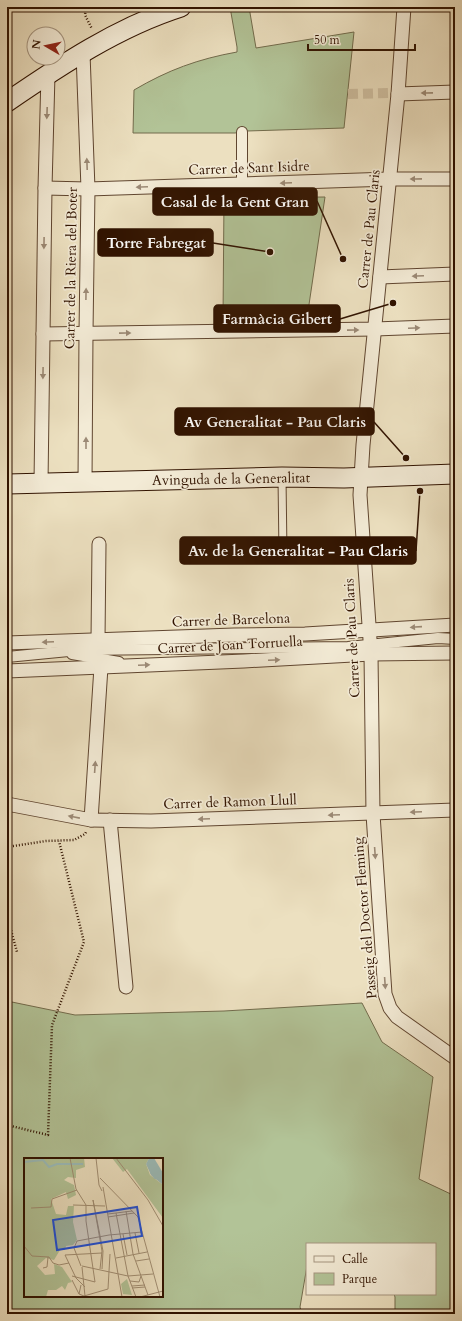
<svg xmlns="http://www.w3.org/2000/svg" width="462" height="1321" font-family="Cardo,serif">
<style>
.green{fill:#b2c397;stroke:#726b4c;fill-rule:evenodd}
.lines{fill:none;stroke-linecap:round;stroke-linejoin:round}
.pedestrian-tunnel{stroke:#d0c1a3;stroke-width:10;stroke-dasharray:10 5;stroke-linecap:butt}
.service-casing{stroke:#604630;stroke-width:9}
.pedestrian-casing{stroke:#604630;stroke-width:12}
.minor-casing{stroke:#604630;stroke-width:15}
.secondary-casing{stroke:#311300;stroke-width:21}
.path{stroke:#311300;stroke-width:2.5;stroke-dasharray:1 2;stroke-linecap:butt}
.service{stroke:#f3ebd6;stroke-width:7}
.pedestrian{stroke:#f3ebd6;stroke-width:10}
.minor{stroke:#f3ebd6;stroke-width:13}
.secondary{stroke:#f3ebd6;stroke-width:19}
.oneway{fill:#9c8a76}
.labels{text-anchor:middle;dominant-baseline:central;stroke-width:3.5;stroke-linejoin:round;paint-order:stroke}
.street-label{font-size:14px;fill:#311300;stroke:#f3ebd6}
.inset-river{fill:none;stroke:#9abbb9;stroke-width:2}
.inset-road{fill:none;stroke:#a18e73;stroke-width:1}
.view{fill:#1d4ed8;fill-opacity:0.15;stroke:#1d4ed8;stroke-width:2}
.inset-edge{fill:none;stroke:#311300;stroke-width:2}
.leader{fill:none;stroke:#311300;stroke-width:1.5}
.callout-dot{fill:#311300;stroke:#f3ebd6;stroke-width:1.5}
.callout{fill:#311300;stroke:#311300;stroke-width:1.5}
.callout-label{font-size:15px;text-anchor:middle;font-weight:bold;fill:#fff}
</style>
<rect width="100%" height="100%" fill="#ece0c0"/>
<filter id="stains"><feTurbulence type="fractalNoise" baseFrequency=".005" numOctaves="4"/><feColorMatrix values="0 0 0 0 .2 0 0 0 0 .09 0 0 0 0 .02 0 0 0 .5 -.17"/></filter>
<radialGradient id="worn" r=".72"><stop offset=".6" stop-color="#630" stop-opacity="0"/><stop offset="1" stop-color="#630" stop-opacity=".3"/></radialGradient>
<g class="green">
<path d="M230,7H249L256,48L354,32L344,128L247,131L235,133H133L134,90C168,70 198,59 237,52V47Z"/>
<polygon points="325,197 307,318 223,319 224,198"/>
<path d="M7,1001L75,1015L224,1011L362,1003L382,1042L433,1077L419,1179L455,1196V1314H395V1297L394,1294H435V1244H307V1266L300,1307L302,1314H7ZM25,1159H162V1296H25Z"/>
</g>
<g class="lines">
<polyline class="pedestrian-tunnel" points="348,94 389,93"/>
<g class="service-casing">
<polyline id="service" points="282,477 283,554"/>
</g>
<g class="pedestrian-casing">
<g id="pedestrian">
<polyline points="242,132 242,184"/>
<polyline points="72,654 119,662"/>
<polyline points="7,657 79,650 348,647 438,638 455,639"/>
</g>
</g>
<g class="minor-casing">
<g id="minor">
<polyline points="404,7 398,94 363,445 360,495 371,654 373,814 385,994 390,1008 397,1017 455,1058"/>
<polyline points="83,53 88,189 86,333 85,482"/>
<polyline points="398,94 455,92"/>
<polyline points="45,188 88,189 390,179 455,179"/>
<polyline points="380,277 455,274"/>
<polyline points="43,334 375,329 455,326"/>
<polyline points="41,483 45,188 48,74"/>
<polyline points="98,640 99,544"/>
<polyline points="7,643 234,635 305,634 455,625"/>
<polyline points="7,671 244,661 371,654 455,653"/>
<polyline points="7,804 91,820 151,821 455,810"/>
<polyline points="91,820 101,667"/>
<polyline points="110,820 126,987"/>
</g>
</g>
<g class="secondary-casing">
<g id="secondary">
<path d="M7,102C61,65 118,27 181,7"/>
<polyline points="7,484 282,477 344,478 455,474"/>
</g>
</g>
<g class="path">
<polyline points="86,7 85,15 92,29"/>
<polyline points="7,847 46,841 74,840 85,834 86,832"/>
<polyline points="7,916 17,952"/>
<polyline points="7,1125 48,1135 52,1025 84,942 59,841"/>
</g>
<use href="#service" class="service"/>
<use href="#pedestrian" class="pedestrian"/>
<use href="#minor" class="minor"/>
<use href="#secondary" class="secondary"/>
</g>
<defs><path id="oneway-solid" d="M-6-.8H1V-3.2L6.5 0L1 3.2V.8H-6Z"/></defs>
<g class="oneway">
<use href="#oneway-solid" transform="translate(427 93) rotate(179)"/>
<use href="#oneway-solid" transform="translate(47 113) rotate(92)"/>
<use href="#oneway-solid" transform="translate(87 164) rotate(-92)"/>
<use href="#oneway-solid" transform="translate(416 179) rotate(179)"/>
<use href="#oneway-solid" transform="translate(286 183) rotate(178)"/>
<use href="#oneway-solid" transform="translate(142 187) rotate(178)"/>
<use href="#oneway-solid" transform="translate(44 243) rotate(91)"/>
<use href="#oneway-solid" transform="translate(418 276) rotate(178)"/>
<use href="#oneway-solid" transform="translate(86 294) rotate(-89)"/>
<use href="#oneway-solid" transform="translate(414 328) rotate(-2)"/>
<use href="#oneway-solid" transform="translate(353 330) rotate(-1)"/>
<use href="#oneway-solid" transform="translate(125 333) rotate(-1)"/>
<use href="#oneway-solid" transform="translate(43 373) rotate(91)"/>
<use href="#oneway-solid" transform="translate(86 443) rotate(-90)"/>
<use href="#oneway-solid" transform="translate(416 627) rotate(176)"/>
<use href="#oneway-solid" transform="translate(48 642) rotate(178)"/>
<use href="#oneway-solid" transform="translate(274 660) rotate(-3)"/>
<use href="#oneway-solid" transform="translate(144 665) rotate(-2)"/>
<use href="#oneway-solid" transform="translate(95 767) rotate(-86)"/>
<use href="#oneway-solid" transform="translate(416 812) rotate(177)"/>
<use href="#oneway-solid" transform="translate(334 815) rotate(178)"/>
<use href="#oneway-solid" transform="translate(74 817) rotate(-169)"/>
<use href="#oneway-solid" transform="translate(204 819) rotate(178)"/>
<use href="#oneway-solid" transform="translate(375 853) rotate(86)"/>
<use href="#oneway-solid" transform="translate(385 983) rotate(86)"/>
</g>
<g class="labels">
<g class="street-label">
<text transform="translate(249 168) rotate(-2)">Carrer de Sant Isidre</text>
<text transform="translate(369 229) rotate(-84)">Carrer de Pau Claris</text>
<text transform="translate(71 268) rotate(-89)">Carrer de la Riera del Boter</text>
<text transform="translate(231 479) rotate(-1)">Avinguda de la Generalitat</text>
<text transform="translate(231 620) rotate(-2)">Carrer de Barcelona</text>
<text transform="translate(352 638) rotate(-93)">Carrer de Pau Claris</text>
<text transform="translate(230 645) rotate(-3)">Carrer de Joan Torruella</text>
<text transform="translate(230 802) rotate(-2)">Carrer de Ramon Llull</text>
<text transform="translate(365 918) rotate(-95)">Passeig del Doctor Fleming</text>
</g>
</g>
<g transform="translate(24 1158)">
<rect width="139" height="139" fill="#ece0c0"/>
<path d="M0,0H60L61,9L52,12V20L44,19L40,22L50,27L52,37L44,41L42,34L27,41L32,56L42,57L44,48H50L49,64L53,82L49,87L42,88L41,92H36L30,102L22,100L13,108L21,117L31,116L30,106L38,109L48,124L44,125L41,132L38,128L32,132H24L22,139H0ZM88,0H125L122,6L126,17L139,27V60L103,11L99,14ZM103,121L108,137L99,136L97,126Z" fill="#b2c397"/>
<path d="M125,0H130L139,15V27L127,17L122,6Z" fill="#9abbb9"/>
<path class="inset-river" d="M0,4L19,2L25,9L33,6H59M127,15L131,20L139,21"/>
<path class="inset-road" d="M46,0L52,31L62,47V63L71,124L48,118M72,0L75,27L78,33M92,0L124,42L139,68M76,20L114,59L136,139M79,29L98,139M49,47L81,48M7,50L27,49L28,41L53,32M102,53L109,96L124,137M92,55L104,118L112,139M84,56L108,53M84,59L110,55M111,75L115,95M99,76L103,97M0,88L8,98L25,99L29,105L35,107L45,105M92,100L123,94M112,103L125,101M57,108L50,90L53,83L85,77L118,74M58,108L104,118L129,116M58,109L61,138M19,110L23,109L24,99M76,111L78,93L69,42L79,93L78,111M48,122L55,136L57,127M106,123L115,124L117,118M108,128L121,127M61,129L52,120L41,97L78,95M108,130L121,129M55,136L60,138L84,131L86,96M116,139L139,133"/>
<path class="view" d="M113,49L118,78L33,92L29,62Z"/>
<rect width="139" height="139" class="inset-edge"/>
</g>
<path class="leader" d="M343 259L317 201M270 252L213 243M393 303L340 319M406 458L374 422M420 491L416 551"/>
<g class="callout-dot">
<circle cx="343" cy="259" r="4"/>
<circle cx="270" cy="252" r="4"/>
<circle cx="393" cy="303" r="4"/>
<circle cx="406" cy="458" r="4"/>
<circle cx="420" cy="491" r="4"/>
</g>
<g class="callout">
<rect x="153" y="188" width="164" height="27" rx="4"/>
<rect x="98" y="229" width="115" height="27" rx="4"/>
<rect x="214" y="305" width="126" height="27" rx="4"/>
<rect x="175" y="408" width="199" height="27" rx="4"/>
<rect x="180" y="537" width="236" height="27" rx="4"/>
</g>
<g class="callout-label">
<text x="235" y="207">Casal de la Gent Gran</text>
<text x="156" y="248">Torre Fabregat</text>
<text x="277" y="324">Farmàcia Gibert</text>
<text x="275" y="427">Av Generalitat - Pau Claris</text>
<text x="298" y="556">Av. de la Generalitat - Pau Claris</text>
</g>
<rect width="462" height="1321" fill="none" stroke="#ece0c0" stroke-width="24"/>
<rect x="8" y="8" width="446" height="1305" fill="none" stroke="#311300" stroke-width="2"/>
<rect x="12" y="12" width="438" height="1297" fill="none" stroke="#311300"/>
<rect x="306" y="1243" width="130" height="52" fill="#f3ebd6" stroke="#a59580"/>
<rect x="314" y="1256" width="20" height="6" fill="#f3ebd6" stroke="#a59580"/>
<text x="342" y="1263" font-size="12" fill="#311300">Calle</text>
<rect x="314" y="1273" width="20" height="12" fill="#b2c397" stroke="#a59580"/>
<text x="342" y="1283" font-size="12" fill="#311300">Parque</text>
<g transform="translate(46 46) rotate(279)"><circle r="19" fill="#f3ebd6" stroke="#a59580"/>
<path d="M0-3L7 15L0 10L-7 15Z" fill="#8f2418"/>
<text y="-6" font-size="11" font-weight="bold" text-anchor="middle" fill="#311300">N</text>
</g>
<path d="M308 44v6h107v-6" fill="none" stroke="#311300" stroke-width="2"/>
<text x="314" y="44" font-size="12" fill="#311300" stroke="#f3ebd6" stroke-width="3" paint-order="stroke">50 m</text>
<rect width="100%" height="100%" filter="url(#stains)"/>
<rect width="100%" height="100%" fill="url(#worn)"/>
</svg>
